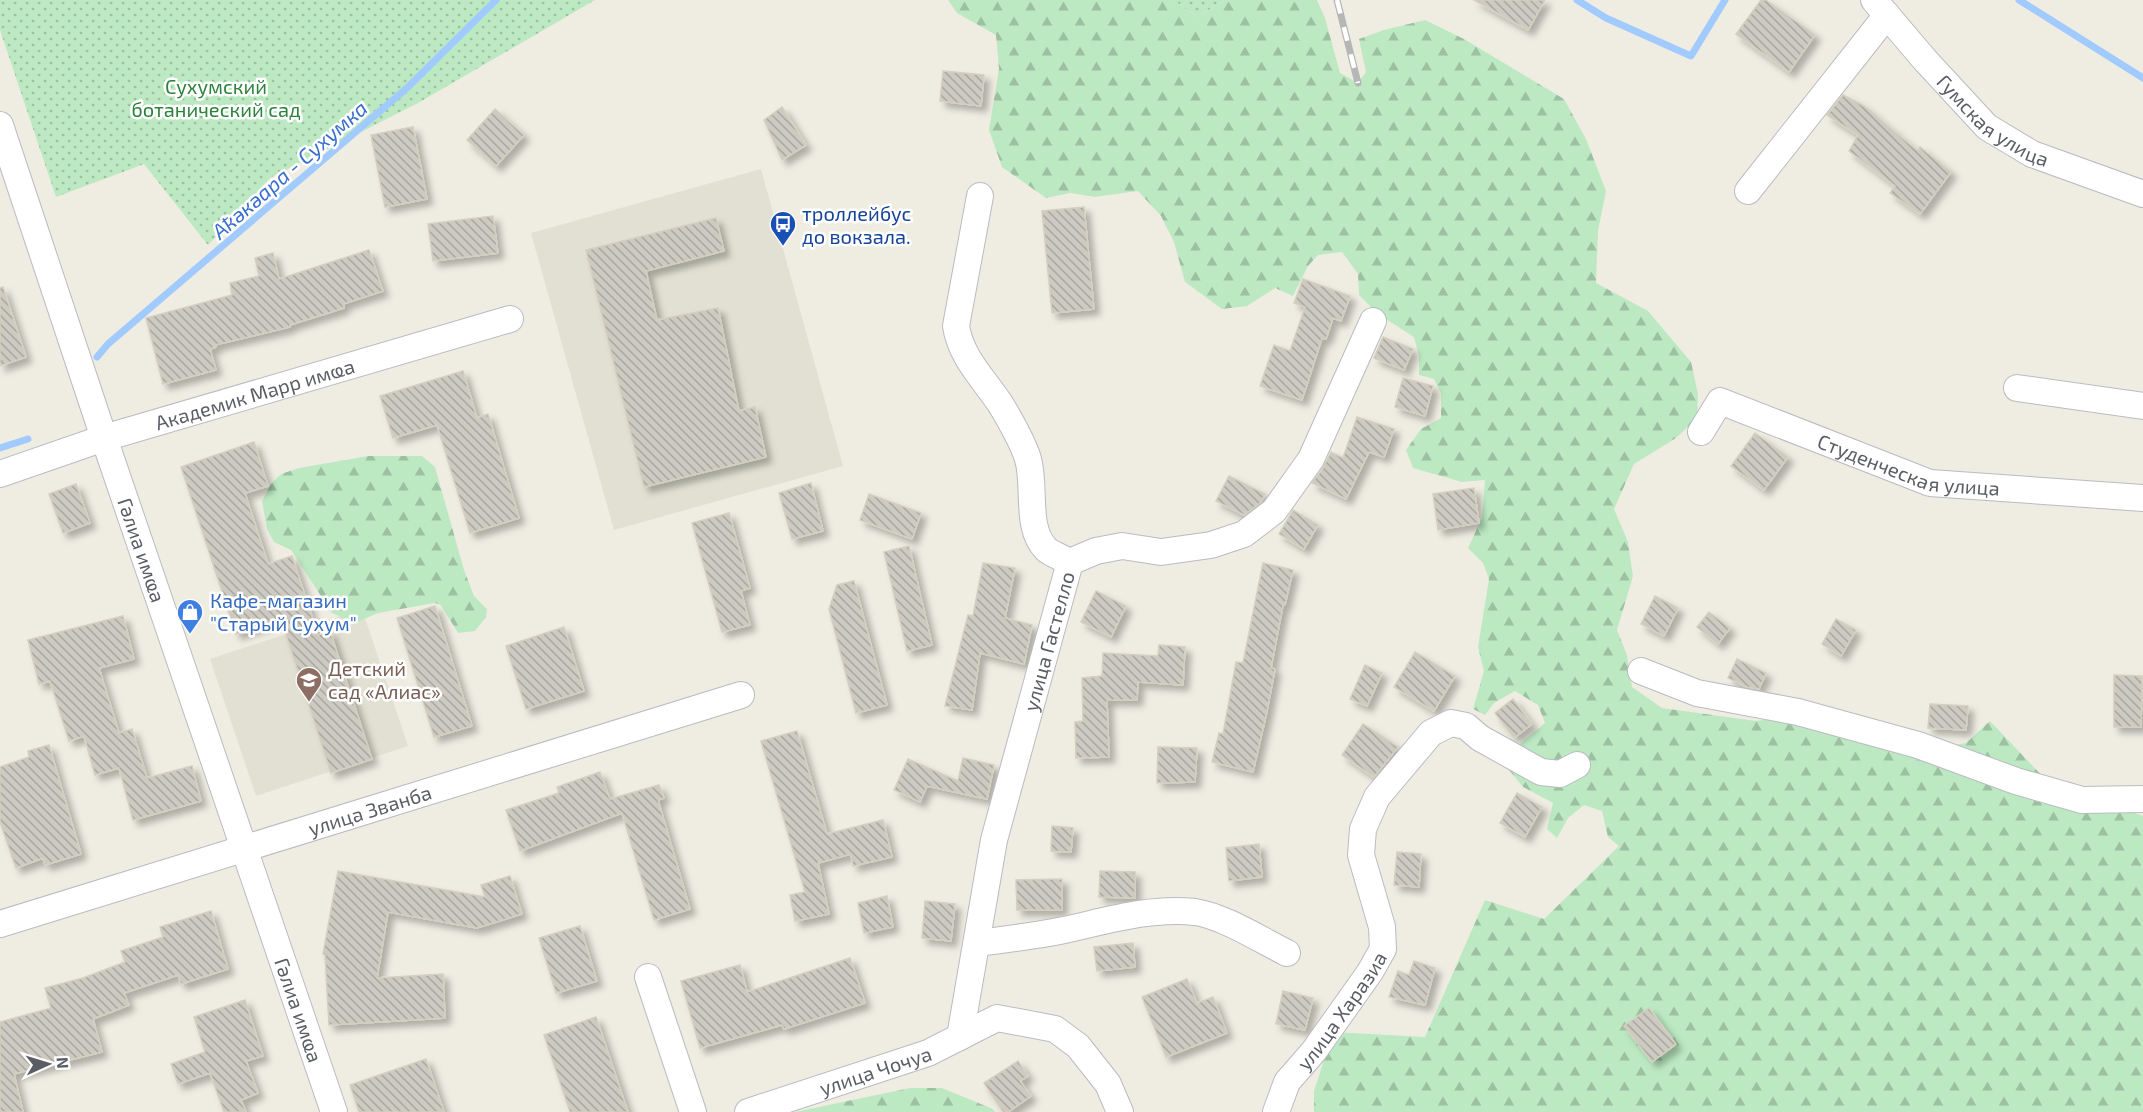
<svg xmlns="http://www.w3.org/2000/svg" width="2143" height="1112" font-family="'Exo 2',sans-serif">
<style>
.education{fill:#e1e0d2}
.forest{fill:url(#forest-firs)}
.park{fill:url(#park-dots)}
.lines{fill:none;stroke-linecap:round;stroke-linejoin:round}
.stream{stroke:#a1caff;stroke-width:7}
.building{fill:url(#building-back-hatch);stroke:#d4d0bf;stroke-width:1.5;filter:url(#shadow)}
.minor-casing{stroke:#babbc2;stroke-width:28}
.minor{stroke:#fff;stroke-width:26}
.rail-casing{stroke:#b6b6b7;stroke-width:7}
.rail{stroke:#fff;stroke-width:4.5;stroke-dasharray:14;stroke-linecap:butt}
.labels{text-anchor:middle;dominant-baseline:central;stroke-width:5;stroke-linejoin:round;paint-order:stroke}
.park-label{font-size:20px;fill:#2c823b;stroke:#fff}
.street-label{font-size:20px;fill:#5a5d64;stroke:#fff}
.transit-label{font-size:20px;fill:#164399;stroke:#fff;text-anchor:start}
.shop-label{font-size:20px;fill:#366cbe;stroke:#fff;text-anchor:start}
.education-label{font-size:20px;fill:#785e54;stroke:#fff;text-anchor:start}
.water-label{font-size:21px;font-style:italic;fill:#396ece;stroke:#fff}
</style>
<defs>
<pattern id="forest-firs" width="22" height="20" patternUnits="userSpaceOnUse" patternTransform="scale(1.5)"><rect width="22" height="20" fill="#bce9c2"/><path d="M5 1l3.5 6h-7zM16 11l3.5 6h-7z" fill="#9cc0a1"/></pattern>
<pattern id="park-dots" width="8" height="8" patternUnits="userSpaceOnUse" patternTransform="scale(1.5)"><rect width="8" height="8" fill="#bce9c2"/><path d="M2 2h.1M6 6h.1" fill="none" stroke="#9cc0a1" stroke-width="1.8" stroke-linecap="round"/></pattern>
<pattern id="building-back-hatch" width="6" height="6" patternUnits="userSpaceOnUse" patternTransform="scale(1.5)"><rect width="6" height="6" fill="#cccac1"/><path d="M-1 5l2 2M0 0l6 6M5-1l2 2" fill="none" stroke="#a9a7a0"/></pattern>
<filter id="shadow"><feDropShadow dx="5.5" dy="5.5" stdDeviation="3" flood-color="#0004"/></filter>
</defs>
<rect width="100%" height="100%" fill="#efede2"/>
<g class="education">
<polygon points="761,169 843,466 614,530 531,233"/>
<polygon points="362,609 408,746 256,796 210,659"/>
</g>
<g class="forest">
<polygon points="948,0 1174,0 1197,17 1224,0 1317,0 1325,18 1340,73 1358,83 1366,72 1359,39 1384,30 1425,20 1464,39 1564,99 1586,139 1606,191 1598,231 1596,283 1648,311 1691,362 1698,394 1697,418 1676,438 1634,464 1614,509 1628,542 1633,576 1617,630 1627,655 1632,687 1662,708 1756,721 1778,718 1913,753 1966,743 1990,721 2047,781 2143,816 2143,1112 1314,1112 1314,1091 1333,1032 1425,1037 1485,900 1544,919 1619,846 1608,837 1602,811 1584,805 1568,818 1557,838 1547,829 1553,803 1523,787 1509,770 1521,743 1545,723 1538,705 1515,691 1494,703 1485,715 1473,709 1484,671 1478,647 1489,579 1483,563 1468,548 1482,518 1485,480 1462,482 1413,468 1406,450 1421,429 1441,418 1441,393 1434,379 1419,375 1419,356 1414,337 1378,314 1359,295 1358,274 1342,252 1318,255 1308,266 1293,296 1275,288 1247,306 1222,309 1185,282 1174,242 1161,216 1138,191 1095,197 1070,193 1046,198 1002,167 989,130 999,69 996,35 957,13"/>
<polygon points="368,456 422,456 435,467 464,570 474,596 487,609 486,617 475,631 458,633 441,605 435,603 378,613 355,623 332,613 291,550 274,542 267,529 262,501 271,484 281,474 299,468"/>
<polygon points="910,1088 942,1088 993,1109 995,1112 795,1112"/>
</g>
<g class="park">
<polygon points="0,0 595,0 418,103 270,178 208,245 144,164 56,197 0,30"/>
<polygon points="1174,0 1224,0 1197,17"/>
</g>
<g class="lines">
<g class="stream">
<polyline points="1577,0 1606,18 1691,56 1725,0"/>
<polyline points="2019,0 2143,78"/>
<polyline points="97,357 108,344 407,88 496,0"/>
<polyline points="0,448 28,439"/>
</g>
</g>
<g class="building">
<polygon points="1474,0 1545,0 1528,30"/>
<polygon points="1761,0 1766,0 1815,35 1789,72 1736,34"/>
<polygon points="943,71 984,75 981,106 940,101"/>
<polygon points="1843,95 1864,106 1918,151 1920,147 1951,172 1920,214 1890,193 1895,186 1849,151 1858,135 1827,115"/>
<polygon points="782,107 806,145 782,160 764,120"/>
<polygon points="495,109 524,135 496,166 467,140"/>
<polygon points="413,127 427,199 385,207 371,135"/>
<polygon points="1084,207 1094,309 1052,313 1042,211"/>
<polygon points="493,216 498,253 433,261 428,224"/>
<polygon points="716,218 724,251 646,271 657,320 718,308 739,411 755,407 766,457 644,487 586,250"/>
<polygon points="369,250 383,291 343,304 344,308 290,325 290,327 215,345 216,347 210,349 216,370 163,384 146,318 232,295 230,283 259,276 255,258 273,253 279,279"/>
<polygon points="1303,279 1350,296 1341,321 1333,318 1326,339 1322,338 1302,400 1260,386 1274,345 1290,351 1305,307 1294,303"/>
<polygon points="3,287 26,357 0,366 0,288"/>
<polygon points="1383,337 1413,349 1404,370 1374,358"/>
<polygon points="463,371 477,418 488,414 519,518 470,533 437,425 393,438 380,396"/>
<polygon points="1403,378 1433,386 1425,416 1395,407"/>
<polygon points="1357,417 1394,429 1384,457 1369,452 1346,499 1312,483 1323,468 1331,452 1343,458"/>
<polygon points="1755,433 1788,457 1764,490 1731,466"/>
<polygon points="254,442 268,486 245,493 268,564 292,556 318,635 330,631 372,759 331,773 281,619 236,634 181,467"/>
<polygon points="1229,476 1265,494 1261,502 1244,515 1216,501"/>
<polygon points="811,483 823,531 792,539 779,493"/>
<polygon points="76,484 90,523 63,533 49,494"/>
<polygon points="1474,488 1479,523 1438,530 1433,494"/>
<polygon points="869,494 921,513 912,539 860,520"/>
<polygon points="1293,510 1318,525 1304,549 1279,534"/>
<polygon points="729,513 750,588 741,591 750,625 722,632 692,523"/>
<polygon points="909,546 932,645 907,651 884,552"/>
<polygon points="983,563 1015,568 1005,618 1032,625 1024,664 980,653 972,710 945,706 968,615 973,616"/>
<polygon points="1263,563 1293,570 1285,605 1283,605 1271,668 1275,669 1267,711 1253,772 1212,762 1219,733 1223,734 1236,662 1243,663"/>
<polygon points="854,581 887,705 856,713 829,609 837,585"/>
<polygon points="1096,591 1126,606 1111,637 1081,622"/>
<polygon points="1655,596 1678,608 1664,636 1641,624"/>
<polygon points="435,606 472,726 434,737 397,618"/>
<polygon points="1709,612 1730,628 1718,644 1697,627"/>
<polygon points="123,616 134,659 99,668 119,733 132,729 147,778 192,766 201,801 133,820 119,768 95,775 84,736 69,741 50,681 39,684 28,640"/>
<polygon points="1836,619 1856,630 1841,656 1822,644"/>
<polygon points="564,627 584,691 526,709 506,646"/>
<polygon points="1159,645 1185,647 1183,685 1138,682 1137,700 1107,700 1109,757 1076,758 1075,722 1083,721 1082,678 1102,676 1103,653 1158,656"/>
<polygon points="1415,652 1455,676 1434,711 1394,687"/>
<polygon points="1737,659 1766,673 1759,689 1747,687 1728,678"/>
<polygon points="1365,665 1382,673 1367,706 1350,699"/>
<polygon points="2114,675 2142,676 2141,727 2114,727"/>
<polygon points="1513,699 1532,724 1514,738 1495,713"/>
<polygon points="1930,704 1968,706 1966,730 1928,728"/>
<polygon points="1363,724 1398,747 1374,777 1342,755"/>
<polygon points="797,731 827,834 883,820 892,857 853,866 851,854 818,863 829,914 795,921 790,895 805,892 761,741"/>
<polygon points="49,745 81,854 45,865 43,858 16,868 0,822 0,767 29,757 28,751"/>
<polygon points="1158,747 1197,748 1195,782 1157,783"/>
<polygon points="963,758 994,765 987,799 927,786 920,802 894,790 908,759 958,781"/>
<polygon points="600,772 610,799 659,785 664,798 658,800 690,909 654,920 622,813 520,851 506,810 559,793 557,787"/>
<polygon points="1517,793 1542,807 1525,837 1500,823"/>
<polygon points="1052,826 1073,828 1071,852 1051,851"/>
<polygon points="1259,844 1262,877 1229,881 1226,848"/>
<polygon points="1397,852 1421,854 1419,887 1394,885"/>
<polygon points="338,871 485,897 481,885 510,876 522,914 477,928 388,912 377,978 443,974 445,1018 329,1025 325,955 323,954"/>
<polygon points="1100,871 1135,872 1135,898 1099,897"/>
<polygon points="1062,879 1062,910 1017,910 1016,880"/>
<polygon points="887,896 893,927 864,933 858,903"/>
<polygon points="925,901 955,904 951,941 922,938"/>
<polygon points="211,911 228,969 181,984 178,975 124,993 129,1005 93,1019 102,1052 14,1074 23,1112 0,1112 0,1022 51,1008 45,988 83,978 125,962 121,951 163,937 160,927"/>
<polygon points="580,926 597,981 556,993 539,938"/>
<polygon points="1133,943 1135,967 1097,971 1094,947"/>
<polygon points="850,958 865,1003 784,1029 782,1025 700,1048 681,981 740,965 747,992"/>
<polygon points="1414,961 1435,968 1425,1005 1389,997 1398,971 1409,975"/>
<polygon points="1187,979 1197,1003 1213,997 1227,1033 1166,1057 1142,997"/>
<polygon points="1283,991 1313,998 1305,1030 1276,1024"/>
<polygon points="245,1000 263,1056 246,1061 258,1093 241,1100 246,1112 224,1112 210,1073 178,1084 171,1064 205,1052 194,1017"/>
<polygon points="1649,1008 1676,1044 1652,1062 1624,1026"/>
<polygon points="596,1017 628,1112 570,1112 544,1035"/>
<polygon points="426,1059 444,1112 359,1112 350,1085"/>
<polygon points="1018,1061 1028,1076 1020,1081 1031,1096 1008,1112 1003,1112 984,1083"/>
</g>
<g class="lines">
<g class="minor-casing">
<g id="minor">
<path id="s1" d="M1874,0L1925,60L1987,127L2032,154L2143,194"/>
<path id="s2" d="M0,125L104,438L334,1112"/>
<polyline points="1748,191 1887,15"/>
<path d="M980,196L956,326C961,358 984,379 1001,405C1009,418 1024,445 1028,459C1036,487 1025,528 1046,549C1051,554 1063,558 1070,562"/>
<polyline points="2017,388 2143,406"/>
<path id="s3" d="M1701,432L1720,401L1930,483L2143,498"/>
<path id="s4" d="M0,474L104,438L510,319"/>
<polyline points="1641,671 1697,693 1798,712 1918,745 2016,781 2082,800 2143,799"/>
<path id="s5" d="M0,924L741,695"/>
<path d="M978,943C1006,939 1036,936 1064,930C1106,921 1151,907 1195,912C1223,916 1261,940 1287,953"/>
<polyline points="648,977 693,1112"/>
<path id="s6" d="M960,1037L994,840L1070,562L1096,551L1122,546L1161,552L1211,545L1244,534L1274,511L1311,459L1373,321"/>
<path id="s7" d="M748,1112L928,1053L997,1018L1055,1029L1078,1046L1108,1084L1120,1112"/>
<path id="s8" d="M1276,1112L1287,1082L1314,1051L1370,972L1383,949L1382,927L1361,855L1363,829L1377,797L1431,733L1451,723L1466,726L1480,738L1541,772L1560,774L1577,765"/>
</g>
</g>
<use href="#minor" class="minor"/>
<g class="rail-casing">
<polyline id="rail" points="1337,0 1358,83"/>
</g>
<use href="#rail" class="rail"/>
</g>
<defs>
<g id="bus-pin" transform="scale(1.35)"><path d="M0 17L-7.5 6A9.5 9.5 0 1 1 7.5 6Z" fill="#1a4fb4" stroke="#fff"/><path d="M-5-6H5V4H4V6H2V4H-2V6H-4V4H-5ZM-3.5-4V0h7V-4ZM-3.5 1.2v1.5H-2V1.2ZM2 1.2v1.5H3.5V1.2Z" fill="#fff"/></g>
<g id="shop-pin" transform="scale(1.35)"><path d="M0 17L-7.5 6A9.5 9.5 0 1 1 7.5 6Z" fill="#3f7fe0" stroke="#fff"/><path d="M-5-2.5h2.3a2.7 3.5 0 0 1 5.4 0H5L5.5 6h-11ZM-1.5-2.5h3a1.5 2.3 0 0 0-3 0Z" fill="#fff"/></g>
<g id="school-pin" transform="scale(1.35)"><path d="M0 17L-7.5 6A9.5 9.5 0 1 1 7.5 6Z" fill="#8d6e63" stroke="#fff"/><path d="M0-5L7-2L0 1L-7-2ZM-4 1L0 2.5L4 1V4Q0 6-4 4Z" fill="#fff"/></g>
</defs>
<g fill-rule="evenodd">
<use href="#bus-pin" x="783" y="224"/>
<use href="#shop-pin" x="190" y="612"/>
<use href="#school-pin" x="309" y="680"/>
</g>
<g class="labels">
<g class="park-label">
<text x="216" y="86">Сухумский<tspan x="216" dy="23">ботанический сад</tspan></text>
</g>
<g class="street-label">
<text stroke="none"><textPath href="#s1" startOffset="171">Гумская улица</textPath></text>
<text stroke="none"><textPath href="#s4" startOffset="267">Академик Марр имҩа</textPath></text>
<text stroke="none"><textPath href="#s3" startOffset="237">Студенческая улица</textPath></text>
<text stroke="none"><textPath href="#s2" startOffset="448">Гәлиа имҩа</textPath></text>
<text stroke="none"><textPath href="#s6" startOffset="406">улица Гастелло</textPath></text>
<text stroke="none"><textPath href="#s5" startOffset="387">улица Званба</textPath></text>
<text stroke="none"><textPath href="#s8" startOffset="122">улица Харазиа</textPath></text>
<text stroke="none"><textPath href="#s2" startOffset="934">Гәлиа имҩа</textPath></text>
<text stroke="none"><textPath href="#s7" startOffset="134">улица Чочуа</textPath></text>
</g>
<g class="transit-label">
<text x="802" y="213">троллейбус<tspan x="802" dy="23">до вокзала.</tspan></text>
</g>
<g class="shop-label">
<text x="210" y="600">Кафе-магазин<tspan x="210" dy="23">"Старый Сухум"</tspan></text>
</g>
<g class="education-label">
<text x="328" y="668">Детский<tspan x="328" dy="23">сад «Алиас»</tspan></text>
</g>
<g class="water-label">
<text transform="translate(289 169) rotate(-41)">Аҟәкәара - Сухумка</text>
</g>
</g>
<g transform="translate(48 1064) rotate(86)" stroke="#ffffff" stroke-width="4.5" paint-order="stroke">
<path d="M0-4.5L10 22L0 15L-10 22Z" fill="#5a5d64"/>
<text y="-9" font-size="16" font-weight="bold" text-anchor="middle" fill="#5a5d64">N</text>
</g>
</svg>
